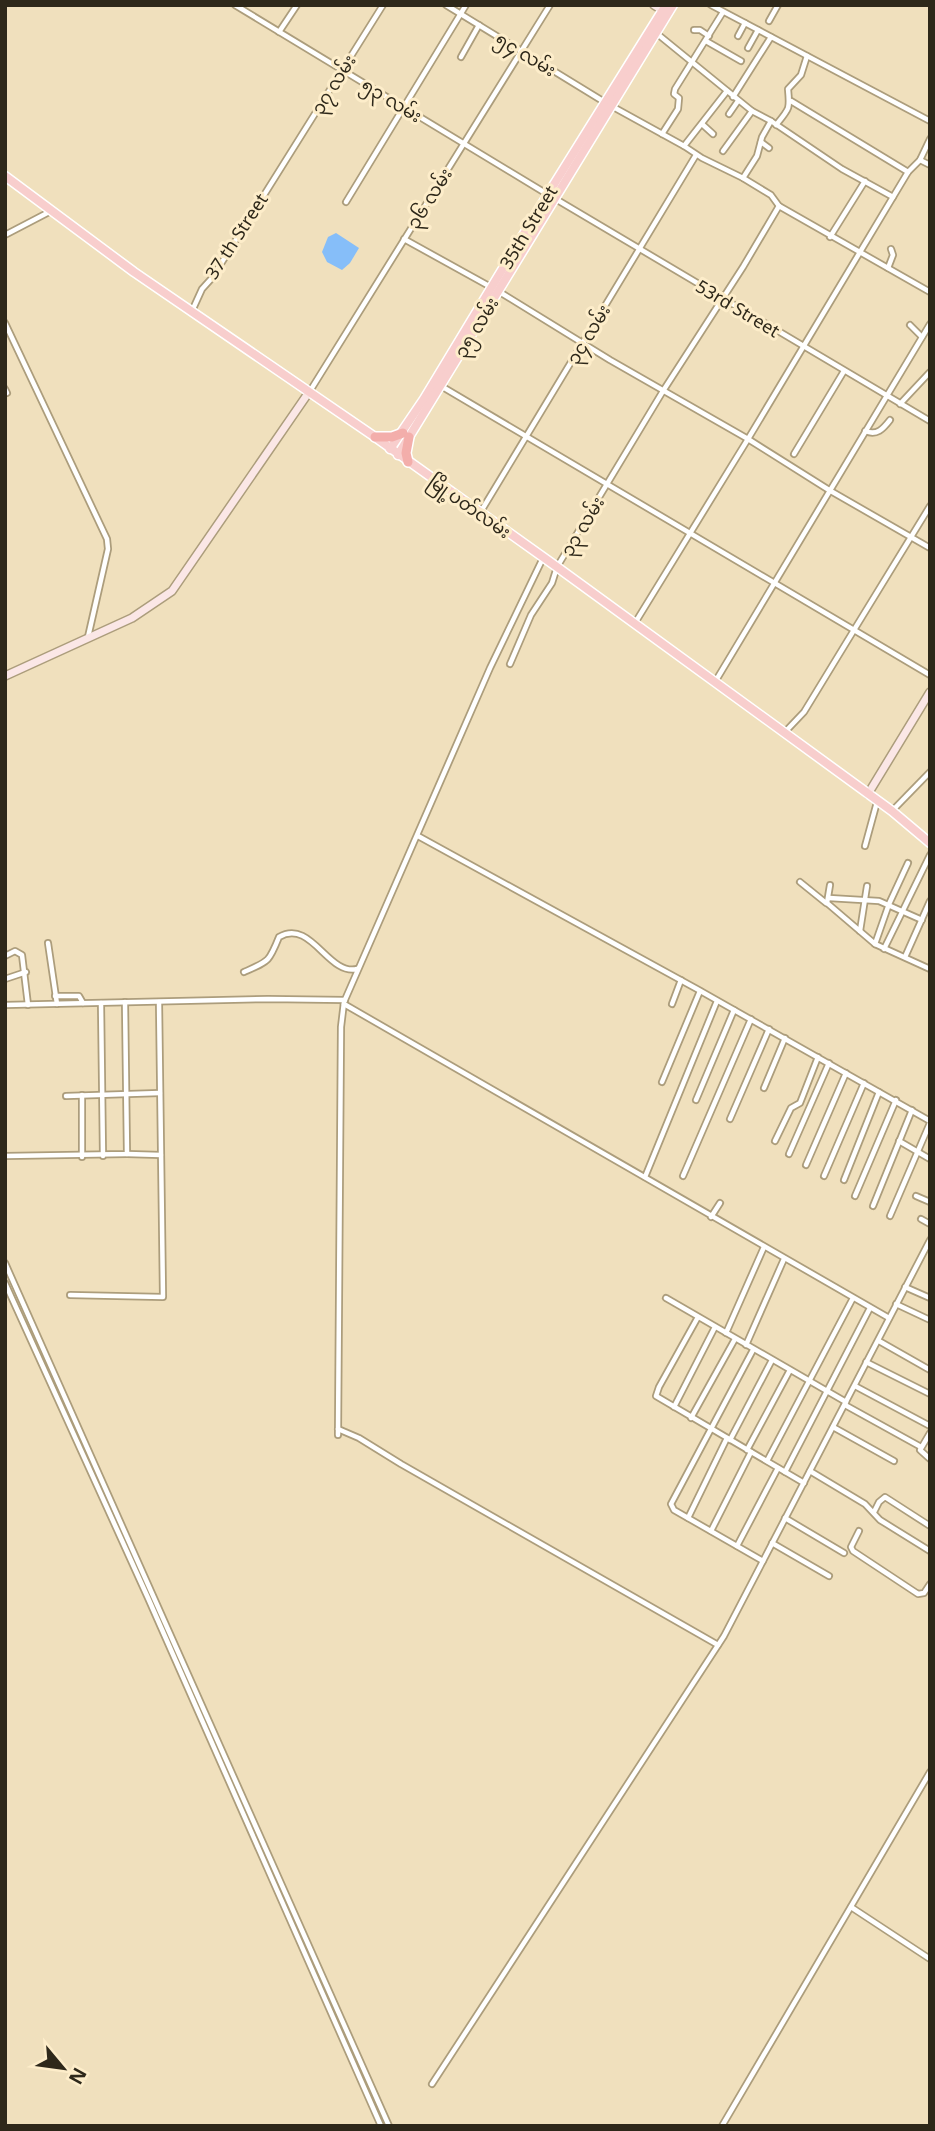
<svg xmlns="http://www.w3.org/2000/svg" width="935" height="2131" font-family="'Noto Sans','Noto Sans Myanmar',sans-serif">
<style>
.water{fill:#86bef9}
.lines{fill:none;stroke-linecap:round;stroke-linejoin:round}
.street-casing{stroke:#ac9d7c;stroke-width:8}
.secondary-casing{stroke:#ac9d7c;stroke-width:10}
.primary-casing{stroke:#fff;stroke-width:11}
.highway-casing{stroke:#fff;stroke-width:12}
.street{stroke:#fff;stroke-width:4.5}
.secondary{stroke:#fbe7e6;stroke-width:7}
.primary{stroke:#f8cecd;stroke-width:8}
.highway{stroke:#f3aeab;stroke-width:9}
.labels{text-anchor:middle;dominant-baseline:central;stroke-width:6;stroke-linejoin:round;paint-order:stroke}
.street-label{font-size:18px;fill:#2e281a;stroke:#fdedca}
</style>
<rect width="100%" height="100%" fill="#f0e0bd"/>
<polygon class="water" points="336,233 359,248 350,263 342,270 327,262 322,252 328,237"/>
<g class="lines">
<g class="street-casing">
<g id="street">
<polyline points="235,5 547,194"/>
<polyline points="446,5 606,103 684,146"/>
<polyline points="711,5 930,121"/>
<polyline points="769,21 778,5"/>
<polyline points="694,30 700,30 709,36"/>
<polyline points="279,32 297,5"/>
<polyline points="655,32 752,111 771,121 842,169 893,197"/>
<polyline points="738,36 745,23"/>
<polyline points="706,41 741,61"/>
<polyline points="748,48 758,30"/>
<polyline points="461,57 479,25"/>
<polyline points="727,91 684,146 702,158 743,178"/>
<polyline points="733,97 771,37"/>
<polyline points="791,101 908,172"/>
<polyline points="729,114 738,101"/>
<polyline points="771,121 762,137 757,156 743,178 771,195 779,206 930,292"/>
<polyline points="702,124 713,134"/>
<path d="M776,125C790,108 790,109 788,89L801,75L807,56"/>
<polyline points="662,134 678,109 679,98 674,94 675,89 723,12"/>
<polyline points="761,142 769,148"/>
<polyline points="723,151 752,111"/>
<polyline points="920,160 930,165"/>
<polyline points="554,198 930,421"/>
<polyline points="346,202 466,5"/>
<polyline points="5,235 51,211"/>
<polyline points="830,237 865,181"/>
<polyline points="404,239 498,291 610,360 748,439 908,172 920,160 930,139"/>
<polyline points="888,268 893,255 891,249"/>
<polyline points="192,311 202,289 212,278 383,5"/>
<polyline points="5,323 107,539 108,549 88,637"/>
<polyline points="910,325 922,337"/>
<polyline points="441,386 854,630 804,712 785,732"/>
<polyline points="5,389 7,393"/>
<polyline points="310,391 550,5"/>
<polyline points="900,404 930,372"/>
<path d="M865,431C877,436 883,429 890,420"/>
<polyline points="794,454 844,371"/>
<polyline points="930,506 854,630 930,675"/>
<polyline points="480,513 696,155"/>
<polyline points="635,623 748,439 829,490 930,548"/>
<polyline points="510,664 531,615 552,583 557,567 663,391 743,267 779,206"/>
<polyline points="715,682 930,324"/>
<polyline points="892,811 930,772"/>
<polyline points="418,836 697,989 930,1121"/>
<polyline points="865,846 877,802"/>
<polyline points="800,882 826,903"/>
<polyline points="830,885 827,903 875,944 889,904 908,863"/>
<polyline points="829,898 879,901 922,920"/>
<polyline points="860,931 867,886"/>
<polyline points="48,943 57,1004"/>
<polyline points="875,944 930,969"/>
<polyline points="884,949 930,855"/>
<polyline points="5,956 15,951 22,955 28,1005"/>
<polyline points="905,957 930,901"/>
<path d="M244,972C269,961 269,962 279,937C311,918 328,976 357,969"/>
<polyline points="5,979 26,972"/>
<polyline points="55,996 79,996 83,1003"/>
<polyline points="101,1003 103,1156"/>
<polyline points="344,1004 889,1318"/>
<polyline points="672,1004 681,980"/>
<polyline points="5,1005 268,999 345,1000"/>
<polyline points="662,1082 700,991"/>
<polyline points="764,1088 785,1038"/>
<polyline points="66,1096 160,1093"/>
<polyline points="696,1100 734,1010"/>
<polyline points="730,1119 769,1029"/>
<polyline points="775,1141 791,1108 800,1103 818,1057"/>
<polyline points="899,1141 930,1159"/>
<polyline points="127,1154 161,1155"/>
<polyline points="789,1154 829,1063"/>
<polyline points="5,1156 127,1154 125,1002"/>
<polyline points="82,1157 82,1095"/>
<polyline points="806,1165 846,1073"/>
<polyline points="683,1176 751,1019"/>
<polyline points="824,1176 864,1083"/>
<polyline points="645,1177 717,1001"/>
<polyline points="844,1180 879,1092"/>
<polyline points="855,1196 896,1100"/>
<polyline points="916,1196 930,1202"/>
<polyline points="873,1206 912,1110"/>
<polyline points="890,1216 930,1123"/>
<polyline points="711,1217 720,1203"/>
<polyline points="921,1219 930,1224"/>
<polyline points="5,1263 389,2126"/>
<polyline points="5,1283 148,1598 381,2126"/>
<polyline points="905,1287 930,1298"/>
<polyline points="70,1295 163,1297 159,1002"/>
<polyline points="666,1298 846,1402"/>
<polyline points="896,1304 930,1320"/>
<polyline points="698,1317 659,1387 656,1396 804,1483"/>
<polyline points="726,1333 764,1247"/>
<polyline points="879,1341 930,1370"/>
<polyline points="746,1345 784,1259"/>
<polyline points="753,1350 671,1504 674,1510 763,1561"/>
<polyline points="866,1362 930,1394"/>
<polyline points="855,1386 930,1426"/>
<polyline points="845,1405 921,1447"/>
<polyline points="674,1407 715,1327"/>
<polyline points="691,1418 735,1339"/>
<polyline points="833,1427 894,1461"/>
<polyline points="338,1429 359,1438 401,1464 718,1645"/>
<polyline points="930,1433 920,1450 930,1459"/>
<polyline points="338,1435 341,1027 344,1002 490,668 543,558"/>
<polyline points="730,1440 772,1360"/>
<polyline points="747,1450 790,1370"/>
<polyline points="767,1461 853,1298"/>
<polyline points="810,1471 865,1504 880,1520 930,1551"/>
<polyline points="785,1472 870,1308"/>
<polyline points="874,1512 879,1502 885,1497 930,1526"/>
<polyline points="688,1518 727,1438"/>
<polyline points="785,1518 844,1553"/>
<polyline points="711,1531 751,1452"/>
<polyline points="859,1531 851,1547 853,1551 918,1594 924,1593 930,1584"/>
<polyline points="772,1543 829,1576"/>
<polyline points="737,1546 778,1468"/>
<polyline points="851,1907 930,1959"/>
<polyline points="432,2084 724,1636 930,1240"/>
<polyline points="722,2126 930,1772"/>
</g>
</g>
<g class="secondary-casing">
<g id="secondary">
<polyline points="654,5 667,13"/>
<polyline points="5,676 132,618 172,591 309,392"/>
<polyline points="868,794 930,692"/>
</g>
</g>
<g class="primary-casing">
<g id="primary">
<polyline points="5,176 134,272 375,437 557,567 892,811 930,843"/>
<polyline points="390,449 424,399 548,194 666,5"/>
<polyline points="398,455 673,5"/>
</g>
</g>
<g class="highway-casing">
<g id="highway">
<polyline points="375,437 392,437 403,433"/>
<polyline points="408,462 406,453 409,437"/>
</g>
</g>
<use href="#street" class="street"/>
<use href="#secondary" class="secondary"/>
<use href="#primary" class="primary"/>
<use href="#highway" class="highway"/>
</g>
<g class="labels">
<g class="street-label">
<text transform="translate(526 54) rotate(31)">၅၄ လမ်း</text>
<text transform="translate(333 84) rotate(-58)">၃၇ လမ်း</text>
<text transform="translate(392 100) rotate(31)">၅၃ လမ်း</text>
<text transform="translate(429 198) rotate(-58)">၃၆ လမ်း</text>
<text transform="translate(528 227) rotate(-59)">35th Street</text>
<text transform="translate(236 236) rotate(-57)">37 th Street</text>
<text transform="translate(738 308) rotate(31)">53rd Street</text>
<text transform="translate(476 327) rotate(-59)">၃၅ လမ်း</text>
<text transform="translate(588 334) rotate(-59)">၃၄ လမ်း</text>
<text transform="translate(470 506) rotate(35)">မြို့ပတ်လမ်း</text>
<text transform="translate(582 526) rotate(-59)">၃၃ လမ်း</text>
</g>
</g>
<rect width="935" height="2131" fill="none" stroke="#2e281a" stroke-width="14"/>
<g transform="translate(63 2068) rotate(119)" stroke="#fdedca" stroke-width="5" paint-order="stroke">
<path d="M0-5L12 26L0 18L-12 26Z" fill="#2e281a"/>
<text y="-10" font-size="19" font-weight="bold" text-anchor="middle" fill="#2e281a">N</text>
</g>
</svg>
